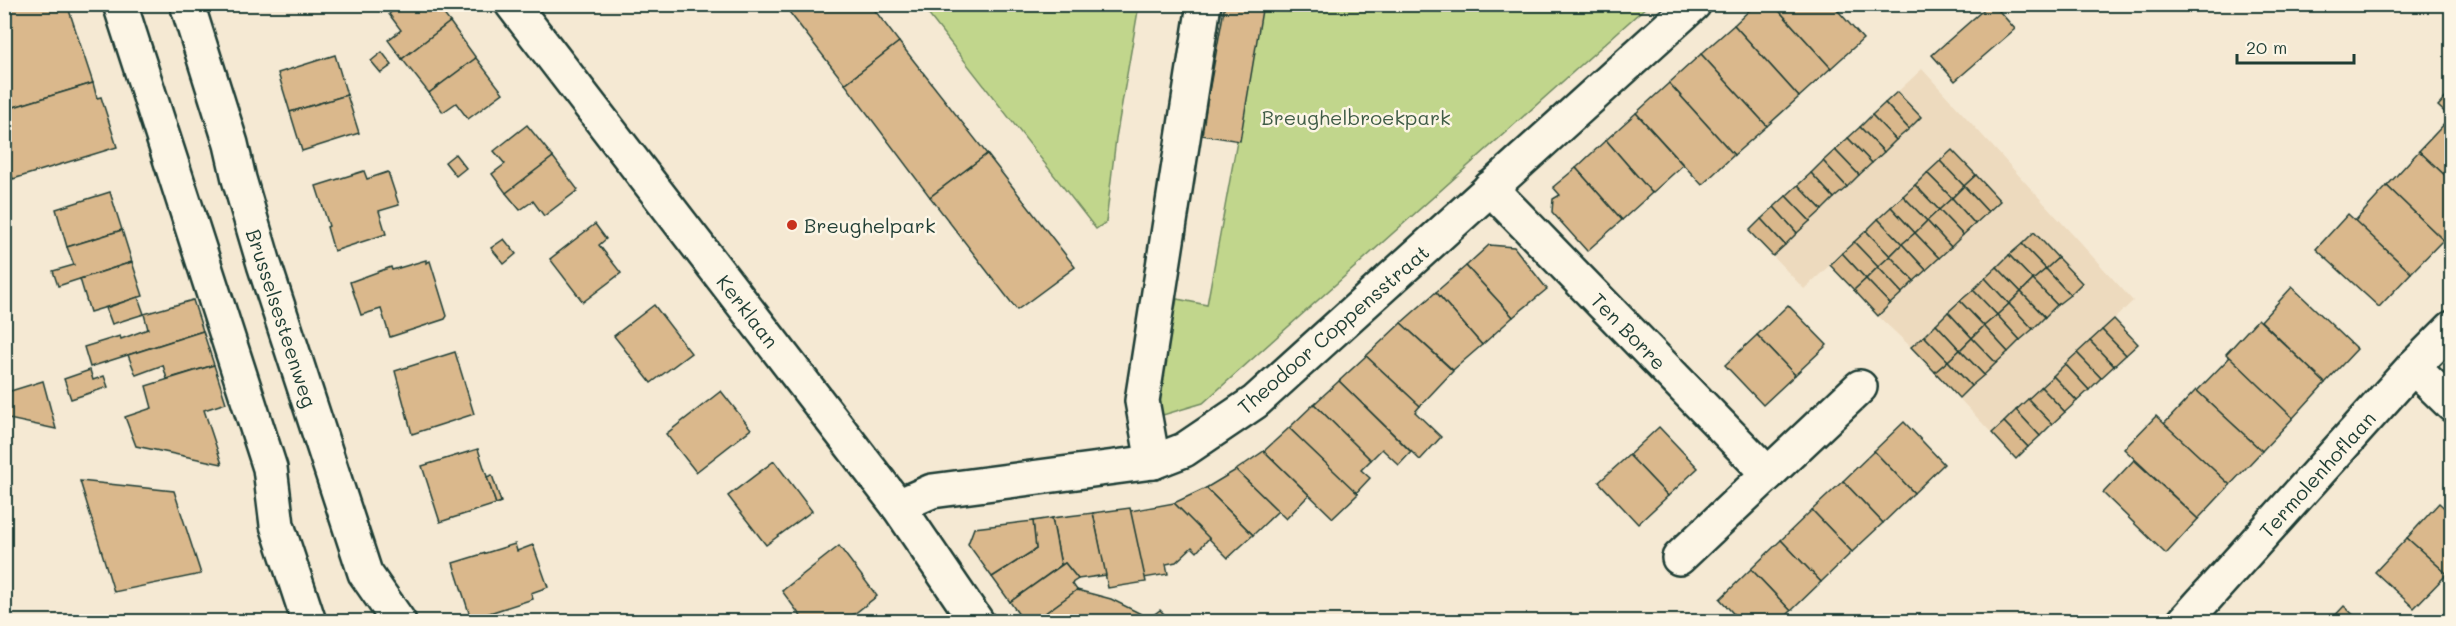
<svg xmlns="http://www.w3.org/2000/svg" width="2456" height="626" font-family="Mali,sans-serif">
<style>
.built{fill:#eddabe}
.green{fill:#c1d68c;stroke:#708a60;stroke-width:1.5}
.building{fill:#dab88c;stroke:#1f3d34;stroke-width:1.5}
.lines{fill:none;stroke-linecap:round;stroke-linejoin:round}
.minor-casing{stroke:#1f3d34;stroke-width:38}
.minor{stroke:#fcf5e5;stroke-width:33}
.poi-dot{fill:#c8321e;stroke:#fcf5e5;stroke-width:2}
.labels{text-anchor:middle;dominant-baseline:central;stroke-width:5;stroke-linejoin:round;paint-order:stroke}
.park-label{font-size:20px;fill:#3f5c46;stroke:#fcf5e5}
.poi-label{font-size:20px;fill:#1f3d34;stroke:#fcf5e5;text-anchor:start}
.street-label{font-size:20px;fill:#1f3d34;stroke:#fcf5e5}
</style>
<rect width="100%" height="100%" fill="#f5e9d3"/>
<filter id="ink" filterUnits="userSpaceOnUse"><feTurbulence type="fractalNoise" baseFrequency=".0167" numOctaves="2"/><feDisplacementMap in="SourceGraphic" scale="12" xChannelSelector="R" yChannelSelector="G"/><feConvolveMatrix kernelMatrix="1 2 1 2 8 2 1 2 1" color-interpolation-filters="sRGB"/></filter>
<g filter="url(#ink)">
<polygon class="built" points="1922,69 2133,301 2114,319 2138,344 2016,459 1911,347 1878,316 1830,265 1804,289 1749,231"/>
<g class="green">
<polygon points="921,5 1139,5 1116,138 1106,222 1096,229"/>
<polygon points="1262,5 1648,5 1203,403 1153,418 1177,299 1207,305"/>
</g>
<g class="building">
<polygon points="4,4 67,4 93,83 4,110"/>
<polygon points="401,4 436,4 450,22 402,59 388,40 401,30 389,14"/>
<polygon points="783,4 870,4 899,42 845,84"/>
<polygon points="1225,4 1263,4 1240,141 1201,135"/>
<polygon points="1756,4 1773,4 1831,68 1799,97 1734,25"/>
<polygon points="1773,4 1832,4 1863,39 1831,68"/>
<polygon points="1990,4 1993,4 2015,29 1955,81 1932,55"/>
<polygon points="450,22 476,58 429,93 402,59"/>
<polygon points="1734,25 1799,97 1767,126 1701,54"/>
<polygon points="899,42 987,154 930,197 845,84"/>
<polygon points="382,52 392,65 381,73 371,61"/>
<polygon points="1701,54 1767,126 1734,155 1669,83"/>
<polygon points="335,55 347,95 290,112 278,73"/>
<polygon points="476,58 503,93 468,119 456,103 443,112 429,93"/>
<polygon points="93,83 97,98 101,97 117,147 13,179 4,151 4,110"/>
<polygon points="1669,83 1734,155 1702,185 1636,113"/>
<polygon points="2452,91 2452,119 2438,106"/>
<polygon points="1897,92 1921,117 1909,129 1885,103"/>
<polygon points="347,95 359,133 302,151 290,112"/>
<polygon points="1885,103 1909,129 1896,140 1872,115"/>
<polygon points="1636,113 1683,165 1652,193 1606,140"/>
<polygon points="1872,115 1896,140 1884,152 1860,127"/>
<polygon points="2450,118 2452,119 2452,182 2419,151"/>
<polygon points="527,125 553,157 506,193 492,174 505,164 494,151"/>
<polygon points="1860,127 1884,152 1872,163 1848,138"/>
<polygon points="1848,138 1872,163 1859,175 1835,150"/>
<polygon points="1606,140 1652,193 1622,220 1576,168"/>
<polygon points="1835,150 1859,175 1847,187 1823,161"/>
<polygon points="1952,150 1976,175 1964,186 1940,161"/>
<polygon points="2419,151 2452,182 2452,231 2443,240 2387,186"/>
<polygon points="455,154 466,168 456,176 445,162"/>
<polygon points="987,154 1075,267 1017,310 930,197"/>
<polygon points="553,157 578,190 544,216 533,201 520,210 506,193"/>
<polygon points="1823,161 1847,187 1834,198 1811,173"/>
<polygon points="1940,161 1964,186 1952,198 1927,173"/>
<polygon points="1576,168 1622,220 1587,251 1552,212 1553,199 1560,195 1553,187"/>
<polygon points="364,171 367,179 388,172 399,205 379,211 386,234 334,251 327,227 329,226 316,186"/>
<polygon points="1811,173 1834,198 1822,210 1798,185"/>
<polygon points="1927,173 1952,198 1939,210 1915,185"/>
<polygon points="1976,175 2000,201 1988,212 1964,186"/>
<polygon points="1798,185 1822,210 1810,221 1786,196"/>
<polygon points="1915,185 1939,210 1927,221 1903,196"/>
<polygon points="1964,186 1988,212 1975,224 1952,198"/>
<polygon points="2387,186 2443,240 2411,273 2355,221"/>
<polygon points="110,192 122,230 67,247 56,209"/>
<polygon points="1786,196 1810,221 1797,233 1774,207"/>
<polygon points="1903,196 1927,221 1915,233 1891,207"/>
<polygon points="1952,198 1975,224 1963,235 1939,210"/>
<polygon points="1774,207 1797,233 1785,245 1761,219"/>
<polygon points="1891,207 1915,233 1902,244 1878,219"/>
<polygon points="1939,210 1963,235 1951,247 1927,221"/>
<polygon points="2348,214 2411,273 2379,307 2316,249"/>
<polygon points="1761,219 1785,245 1773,256 1749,231"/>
<polygon points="1878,219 1902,244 1890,256 1866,231"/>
<polygon points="1927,221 1951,247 1939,258 1915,233"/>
<polygon points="595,224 606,239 599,245 621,273 583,302 550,259"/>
<polygon points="122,230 132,262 58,286 53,271 74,265 67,247"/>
<polygon points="1866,231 1890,256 1878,267 1854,242"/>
<polygon points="2034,232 2058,258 2046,269 2022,244"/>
<polygon points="1915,233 1939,258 1926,270 1902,244"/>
<polygon points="504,239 516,254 504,264 491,248"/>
<polygon points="1854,242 1878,267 1866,279 1842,253"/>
<polygon points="1902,244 1926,270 1914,281 1890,256"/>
<polygon points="2022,244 2046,269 2033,280 2009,255"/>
<polygon points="1489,245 1514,247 1547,289 1513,317 1466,266"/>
<polygon points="1842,253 1866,279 1854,290 1830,265"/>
<polygon points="2009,255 2033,280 2021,292 1997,267"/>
<polygon points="1890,256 1914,281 1902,293 1878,267"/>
<polygon points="2058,258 2082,283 2070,295 2046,269"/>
<polygon points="426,260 426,263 430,261 447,316 445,319 390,337 381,309 361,315 350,282 391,267 392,270"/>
<polygon points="132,262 143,296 90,312 80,279"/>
<polygon points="1466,266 1513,317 1482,345 1436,292"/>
<polygon points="1878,267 1902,293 1890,304 1866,279"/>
<polygon points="1997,267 2021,292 2009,304 1985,278"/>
<polygon points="2046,269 2070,295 2057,305 2033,280"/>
<polygon points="1985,278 2009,304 1997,315 1973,290"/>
<polygon points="1866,279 1890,304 1878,316 1854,290"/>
<polygon points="2033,280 2057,305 2045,317 2021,292"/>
<polygon points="2292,287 2357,349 2325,383 2261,321"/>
<polygon points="1973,290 1997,315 1984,326 1960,301"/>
<polygon points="1436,292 1482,345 1453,370 1401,323"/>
<polygon points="2021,292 2045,317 2033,329 2009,304"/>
<polygon points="138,297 144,314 112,324 106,308"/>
<polygon points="193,300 203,331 90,367 84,347 120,336 121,339 148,329 144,314"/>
<polygon points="1960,301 1984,326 1972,338 1948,312"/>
<polygon points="2009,304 2033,329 2020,340 1997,315"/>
<polygon points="654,305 691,353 651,383 614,336"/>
<polygon points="1788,305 1827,345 1795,375 1757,335"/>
<polygon points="1948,312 1972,338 1960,350 1936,324"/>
<polygon points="1997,315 2020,340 2008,352 1984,326"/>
<polygon points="2114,319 2138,344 2126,355 2102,330"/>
<polygon points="2258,319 2325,383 2293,418 2226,354"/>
<polygon points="1401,323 1453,371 1420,406 1366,356"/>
<polygon points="1936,324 1960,350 1948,361 1924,336"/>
<polygon points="1984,326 2008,352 1996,363 1972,338"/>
<polygon points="2102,330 2126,355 2114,366 2090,341"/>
<polygon points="203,331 214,365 167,379 163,365 136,375 128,355"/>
<polygon points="1757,335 1795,375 1763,405 1725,365"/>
<polygon points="1924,336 1948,361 1935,372 1911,347"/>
<polygon points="1972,338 1996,363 1984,375 1960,350"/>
<polygon points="2090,341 2114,366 2101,378 2077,353"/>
<polygon points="1960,350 1984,375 1971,386 1948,361"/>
<polygon points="455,352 474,414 412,434 395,371"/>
<polygon points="2077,353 2101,378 2089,390 2065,364"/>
<polygon points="1366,356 1420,406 1415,412 1441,437 1420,460 1339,381"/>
<polygon points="2230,357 2293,418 2262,451 2197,391"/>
<polygon points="1948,361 1971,386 1959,398 1935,372"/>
<polygon points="2065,364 2089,390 2077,401 2053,376"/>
<polygon points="214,365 226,403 204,410 222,464 136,446 125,417 152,408 146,386"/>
<polygon points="90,370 93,380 104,376 108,387 71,399 64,379"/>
<polygon points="2053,376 2077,401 2065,412 2041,387"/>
<polygon points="43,381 56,429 4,418 4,393"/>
<polygon points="1339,381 1411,452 1399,465 1382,449 1371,460 1314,404"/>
<polygon points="2041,387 2065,412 2052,424 2028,399"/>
<polygon points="2196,390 2262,451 2230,485 2164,424"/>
<polygon points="721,391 751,429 696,472 666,434"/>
<polygon points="2028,399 2052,424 2040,436 2016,410"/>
<polygon points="1314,404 1371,460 1361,470 1370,478 1356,493 1289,428"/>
<polygon points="2016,410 2040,436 2028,447 2004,422"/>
<polygon points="2156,416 2230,485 2198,519 2124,449"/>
<polygon points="1904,422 1944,464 1914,493 1874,451"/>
<polygon points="2004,422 2028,447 2016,459 1992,433"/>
<polygon points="1659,427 1698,468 1668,496 1629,455"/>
<polygon points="1289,428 1358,494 1333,518 1264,451"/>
<polygon points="478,449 496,504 440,522 422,466"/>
<polygon points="1264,451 1309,495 1286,519 1236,470"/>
<polygon points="1874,451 1914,493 1883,523 1843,481"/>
<polygon points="1629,455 1668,496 1638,524 1599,482"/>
<polygon points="2134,460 2198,519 2166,554 2103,493"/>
<polygon points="774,461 812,511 766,545 728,496"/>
<polygon points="1236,470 1278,511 1253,535 1206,488"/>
<polygon points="492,475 501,502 496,504 487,477"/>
<polygon points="80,481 174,491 201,574 114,592"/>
<polygon points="1843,481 1883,523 1852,552 1812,510"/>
<polygon points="1206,488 1253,535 1228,558 1174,503"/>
<polygon points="1174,503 1209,538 1197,552 1192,547 1176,562 1166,564 1168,574 1144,578 1130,511"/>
<polygon points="2439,503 2452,515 2452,568 2447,574 2407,538"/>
<polygon points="1130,508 1146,582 1108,588 1093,513"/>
<polygon points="1812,510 1852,552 1821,582 1781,540"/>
<polygon points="1093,513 1106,575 1078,579 1065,563 1061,565 1052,518"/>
<polygon points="1052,518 1061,565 1010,602 992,577 1036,549 1033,521"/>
<polygon points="1033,521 1036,549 992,577 968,544 974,528"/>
<polygon points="2407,538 2447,574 2414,608 2375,572"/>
<polygon points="1781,540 1821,582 1791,611 1751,569"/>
<polygon points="515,544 517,551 533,545 548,587 531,593 533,599 471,619 453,563"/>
<polygon points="839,546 877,596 844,622 805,622 782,591"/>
<polygon points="1065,563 1078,579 1072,583 1077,590 1033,622 1024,622 1010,602"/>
<polygon points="1751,569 1791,611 1780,622 1741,622 1720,599"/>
<polygon points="1077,590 1111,599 1149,618 1144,622 1033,622"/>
<polygon points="2344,606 2361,622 2329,622"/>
<polygon points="1160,610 1166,616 1159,622 1144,622"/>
</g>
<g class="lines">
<g class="minor-casing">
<g id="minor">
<polyline points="120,4 270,468 277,525 309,622"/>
<polyline points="187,4 231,144 239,179 264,264 365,573 399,622"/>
<polyline points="512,4 898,506 977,622"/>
<polyline points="1490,188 1768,474"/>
<polyline points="2413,367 2452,405"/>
<polyline points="1153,462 1142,401 1204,4"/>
<polyline points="898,506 932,491 1153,462 1184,450 1255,402 1694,4"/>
<polyline points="1679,558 1860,387"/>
<polyline points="2184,622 2413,367 2452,328"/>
</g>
</g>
<use href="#minor" class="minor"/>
</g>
</g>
<circle class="poi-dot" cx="792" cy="225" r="6"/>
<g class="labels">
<g class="park-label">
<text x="1356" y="117">Breughelbroekpark</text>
</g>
<g class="poi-label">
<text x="804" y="225">Breughelpark</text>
</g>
<g class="street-label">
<text transform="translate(748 311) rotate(52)">Kerklaan</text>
<text transform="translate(282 318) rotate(72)">Brusselsesteenweg</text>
<text transform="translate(1333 329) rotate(-41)">Theodoor Coppensstraat</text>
<text transform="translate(1629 331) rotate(46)">Ten Borre</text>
<text transform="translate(2317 474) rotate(-48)">Termolenhoflaan</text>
</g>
</g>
<rect width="2456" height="626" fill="none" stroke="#fcf5e5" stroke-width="24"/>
<rect x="12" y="12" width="2432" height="602" fill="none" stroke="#1f3d34" stroke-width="2" filter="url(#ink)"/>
<path d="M2237 54v9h117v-9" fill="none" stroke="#1f3d34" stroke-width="3"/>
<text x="2246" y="54" font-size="18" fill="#1f3d34" stroke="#fcf5e5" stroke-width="4.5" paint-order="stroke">20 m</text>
</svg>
